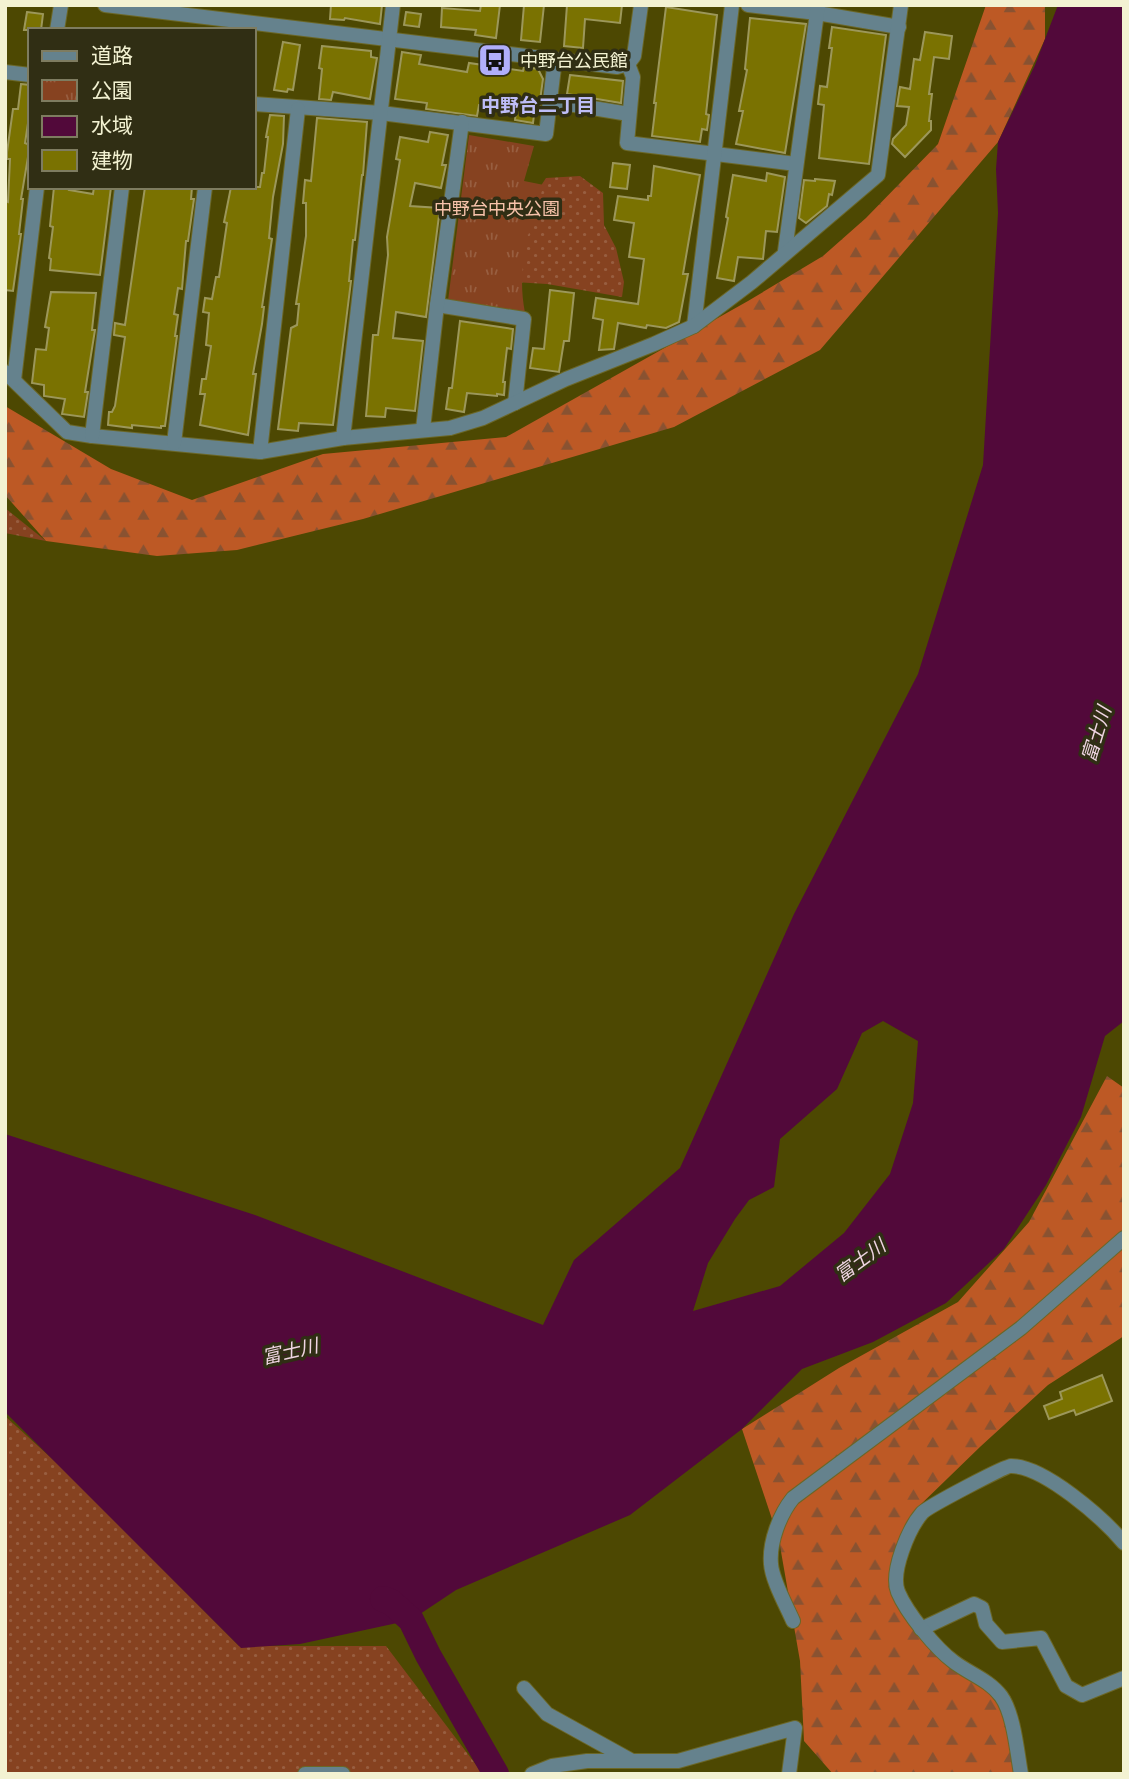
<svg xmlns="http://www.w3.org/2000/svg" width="1129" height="1779" font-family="Mulish,'Noto Sans JP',sans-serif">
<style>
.grass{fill:url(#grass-dots)}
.forest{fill:url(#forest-firs)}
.park{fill:url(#park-tufts)}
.water{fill:#52093a;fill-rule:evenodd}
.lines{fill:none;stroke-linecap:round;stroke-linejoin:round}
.river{stroke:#52093a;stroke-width:26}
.building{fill:#7a7201;stroke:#9c975a;stroke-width:2}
.minor-casing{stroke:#6b6727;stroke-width:16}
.minor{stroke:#65828d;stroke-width:14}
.labels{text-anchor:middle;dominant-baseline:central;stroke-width:7;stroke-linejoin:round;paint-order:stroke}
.poi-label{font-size:18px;fill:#f3f2d2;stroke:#302e14;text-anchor:start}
.park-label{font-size:18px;fill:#f8c3ab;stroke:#302e14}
.neighbourhood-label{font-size:19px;font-weight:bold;fill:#bebdf7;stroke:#302e14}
.water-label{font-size:19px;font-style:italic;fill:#f0d5e3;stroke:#302e14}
</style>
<defs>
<pattern id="grass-dots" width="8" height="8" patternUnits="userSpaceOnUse" patternTransform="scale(1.75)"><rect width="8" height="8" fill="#864220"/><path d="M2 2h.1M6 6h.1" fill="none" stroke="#985e40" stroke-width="1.8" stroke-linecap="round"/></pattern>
<pattern id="forest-firs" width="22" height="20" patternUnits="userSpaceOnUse" patternTransform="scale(1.75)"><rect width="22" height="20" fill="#bd5925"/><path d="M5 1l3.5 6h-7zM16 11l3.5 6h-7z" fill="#895231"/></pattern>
<pattern id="park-tufts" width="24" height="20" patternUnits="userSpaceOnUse" patternTransform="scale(1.75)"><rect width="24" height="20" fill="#864220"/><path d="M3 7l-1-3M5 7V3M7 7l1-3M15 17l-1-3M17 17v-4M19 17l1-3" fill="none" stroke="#985e40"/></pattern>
</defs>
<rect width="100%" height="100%" fill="#4d4802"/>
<g class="grass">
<polygon points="580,176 603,193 604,225 616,248 624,282 622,297 547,284 514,282 516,224 546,178"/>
<polygon points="5,508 46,541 5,533"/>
<polygon points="5,1416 60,1466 239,1646 386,1646 483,1774 5,1774"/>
</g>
<g class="forest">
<polygon points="986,5 1045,5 1045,39 998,142 820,350 674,427 363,519 237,550 157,556 46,541 5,495 5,406 111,469 192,500 323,454 506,437 748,301 823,256 866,218 938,144"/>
<polygon points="1107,1076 1124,1088 1124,1336 1048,1385 981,1446 916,1509 897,1595 980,1682 1003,1711 1020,1774 833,1774 804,1741 800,1661 779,1540 742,1429 839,1368 958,1302 1029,1222"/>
</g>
<path class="park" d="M469,135L534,146L524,181L544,185C529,229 516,267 525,313L448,301Z"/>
<path class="water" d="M1058,5H1124V1021L1105,1036L1081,1117L1046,1185L1004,1249L946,1303L873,1342L802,1369L742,1429L630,1515L456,1590L411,1620L300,1644L241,1648L5,1412V1134L255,1215L543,1325L574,1260L680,1168L794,914L918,674L983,465L998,213L996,169L998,142L1035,65ZM883,1021L918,1041L913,1103L890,1174L844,1233L780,1286L693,1311L708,1263L735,1219L749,1200L774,1187L780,1139L837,1089L862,1033Z"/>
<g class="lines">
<polyline class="river" points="383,1599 391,1602 411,1620 428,1655 496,1774"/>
</g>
<g class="building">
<polygon points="331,5 382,5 380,24 345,18 344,20 330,19"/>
<polygon points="481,5 500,5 496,38 475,35 476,30 441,27 442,8 480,11"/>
<polygon points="524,5 544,5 540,42 521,40"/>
<polygon points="567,5 622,5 620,23 585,19 583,48 564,46"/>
<polygon points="666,7 717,15 706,114 709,115 707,130 702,129 700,142 652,136 656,103 654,103"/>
<polygon points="27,12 43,14 41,30 24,30"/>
<polygon points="406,12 421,14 419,27 404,25"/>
<polygon points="750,18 806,24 785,153 736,144 743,111 739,111 747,70 745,69"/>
<polygon points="832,27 886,35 869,164 819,158 824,105 818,104 820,86 827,87 832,48 829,48"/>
<polygon points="925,32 952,36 949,59 934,57 929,94 932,94 929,121 931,121 931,130 905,157 892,144 893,139 906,125 909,107 897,106 900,87 910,89 914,59 920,60"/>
<polygon points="283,42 300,45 293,90 288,89 287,92 274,90"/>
<polygon points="322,46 371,51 371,57 377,58 370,99 333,92 331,100 319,99 322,69 319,68"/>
<polygon points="402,52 421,55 419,64 467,72 469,63 523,71 524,67 538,69 543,79 539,108 535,107 533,123 515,120 516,110 479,105 477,116 426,109 427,103 395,99"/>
<polygon points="570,75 623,81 621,103 567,94"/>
<polygon points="21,84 30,85 30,110 25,143 30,145 21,199 23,199 19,234 21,234 13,291 5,290 5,210 6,201 8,202 10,159 7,159 7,152 13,109 18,109"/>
<polygon points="270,115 284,116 283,144 273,197 269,238 272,239 262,307 264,307 262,324 253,374 256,374 248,435 200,425 205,394 200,394 202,379 206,379 211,346 206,345 209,313 203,312 205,298 212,299 216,277 219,277 227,223 224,222 231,187 260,187 262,173 264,173 268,137 266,137"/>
<polygon points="317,118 367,122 363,175 362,175 355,240 353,240 349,281 351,281 333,425 299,423 298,431 278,429 291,328 297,325 299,304 296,304 306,236 306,203 303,203 305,180 311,181"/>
<polygon points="430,132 448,135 442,165 446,165 441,188 415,183 410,206 440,208 426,317 396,312 393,338 423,341 415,411 386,408 385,417 366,416 373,335 378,335 388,255 387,237 400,160 396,159 400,137 428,142"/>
<polygon points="613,163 630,165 627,189 610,187"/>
<polygon points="654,166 700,175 683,274 688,274 679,322 666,328 647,325 646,328 618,323 614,349 599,350 603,320 593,318 596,298 638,304 644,259 629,257 634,223 614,220 618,196 648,200 648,196 651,196"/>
<polygon points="767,173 785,177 777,232 766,231 763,259 738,257 734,281 717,278 728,218 726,217 733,175 766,181"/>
<polygon points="815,179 835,181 832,195 829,194 827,206 806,223 799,218 804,180 815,181"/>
<polygon points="54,187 70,187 69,190 93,194 94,187 111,187 100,275 50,270 51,259 49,258 53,227 50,226"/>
<polygon points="145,187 192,187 191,199 194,199 188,241 186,241 182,289 178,288 174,314 178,315 175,336 177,336 165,426 161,426 161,428 132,425 132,428 108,425 109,412 112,412 115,406 125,337 114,335 115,323 125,325"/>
<polygon points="550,290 574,293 569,341 564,341 559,372 530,368 533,348 544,349"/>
<polygon points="51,292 96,293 92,330 95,330 85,392 88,392 84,417 62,414 65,399 44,396 44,385 32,383 36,349 46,350 49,328 45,327"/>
<polygon points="460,321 513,329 511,349 507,348 503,382 505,382 504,395 497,394 497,396 467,393 464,412 446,409 449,388 452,388"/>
<polygon points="1102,1375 1112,1401 1076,1415 1074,1410 1049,1419 1044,1406 1062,1399 1060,1392"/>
</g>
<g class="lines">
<g class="minor-casing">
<g id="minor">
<polyline points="105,5 617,67 628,64 634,56 641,5"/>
<polyline points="748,5 817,13 899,27"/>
<polyline points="57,30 61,5"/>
<polyline points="628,64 633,77 627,143 796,164"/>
<polyline points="5,72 30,75"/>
<polyline points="550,101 629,114"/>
<polyline points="254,104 381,113 546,134 555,59"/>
<polyline points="785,251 818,5"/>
<polyline points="437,305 524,319 515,403"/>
<polyline points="694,326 732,5"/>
<polyline points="5,372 67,432 92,436 260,452 343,438 450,428 483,418 566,379 654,344 694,326 752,282 878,175 901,5"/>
<polyline points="14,380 37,187"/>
<polyline points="423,429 437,305 462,122"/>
<polyline points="92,436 122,187"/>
<polyline points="343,438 393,5"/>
<polyline points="174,443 205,187"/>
<polyline points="260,452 298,109"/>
<path d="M793,1621C786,1605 772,1580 771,1564C769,1542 780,1514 793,1498L1021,1328L1124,1238"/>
<polyline points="921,1629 974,1604 982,1608 986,1624 1002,1642 1041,1638 1066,1686 1082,1695 1124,1678"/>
<polyline points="524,1688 547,1714 632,1761"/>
<polyline points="305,1774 343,1774"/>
<polyline points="532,1774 552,1766 587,1761 678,1761 795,1728 789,1774"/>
<path d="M1021,1774C1017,1752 1014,1714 1001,1696C989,1680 970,1674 954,1662C935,1648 907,1613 898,1592C890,1572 909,1528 922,1513C927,1507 1005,1466 1011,1466C1044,1466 1103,1518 1124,1543"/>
</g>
</g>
<use href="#minor" class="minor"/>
</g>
<defs>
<g id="bus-square" transform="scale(1.75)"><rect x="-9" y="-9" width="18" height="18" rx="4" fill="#b0aefa" stroke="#302e14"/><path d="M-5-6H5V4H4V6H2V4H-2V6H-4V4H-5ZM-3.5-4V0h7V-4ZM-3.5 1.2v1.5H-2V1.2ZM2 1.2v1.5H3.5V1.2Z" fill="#111"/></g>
</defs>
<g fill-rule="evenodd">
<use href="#bus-square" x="495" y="60"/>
</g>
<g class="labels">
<g class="poi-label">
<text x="520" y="60">中野台公民館</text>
</g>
<g class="park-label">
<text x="497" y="208">中野台中央公園</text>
</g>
<g class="neighbourhood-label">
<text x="538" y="105">中野台二丁目</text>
</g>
<g class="water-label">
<text transform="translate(1096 734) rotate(-73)">富士川</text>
<text transform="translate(860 1260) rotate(-36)">富士川</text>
<text transform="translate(290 1351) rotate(-13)">富士川</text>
</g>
</g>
<rect width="1129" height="1779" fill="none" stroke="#f3f2d2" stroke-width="14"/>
<rect x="28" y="28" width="228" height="161" fill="#302e14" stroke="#7e7c60" stroke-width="2"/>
<rect x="42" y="51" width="35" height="10" fill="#65828d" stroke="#7e7c60" stroke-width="2"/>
<text x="91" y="63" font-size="21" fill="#f3f2d2">道路</text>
<rect x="42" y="80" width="35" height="21" fill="url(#park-tufts)" stroke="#7e7c60" stroke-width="2"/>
<text x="91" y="98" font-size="21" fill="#f3f2d2">公園</text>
<rect x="42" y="116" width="35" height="21" fill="#52093a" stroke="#7e7c60" stroke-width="2"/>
<text x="91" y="133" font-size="21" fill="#f3f2d2">水域</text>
<rect x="42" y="150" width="35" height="21" fill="#7a7201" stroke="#7e7c60" stroke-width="2"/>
<text x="91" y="168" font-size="21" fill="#f3f2d2">建物</text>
</svg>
